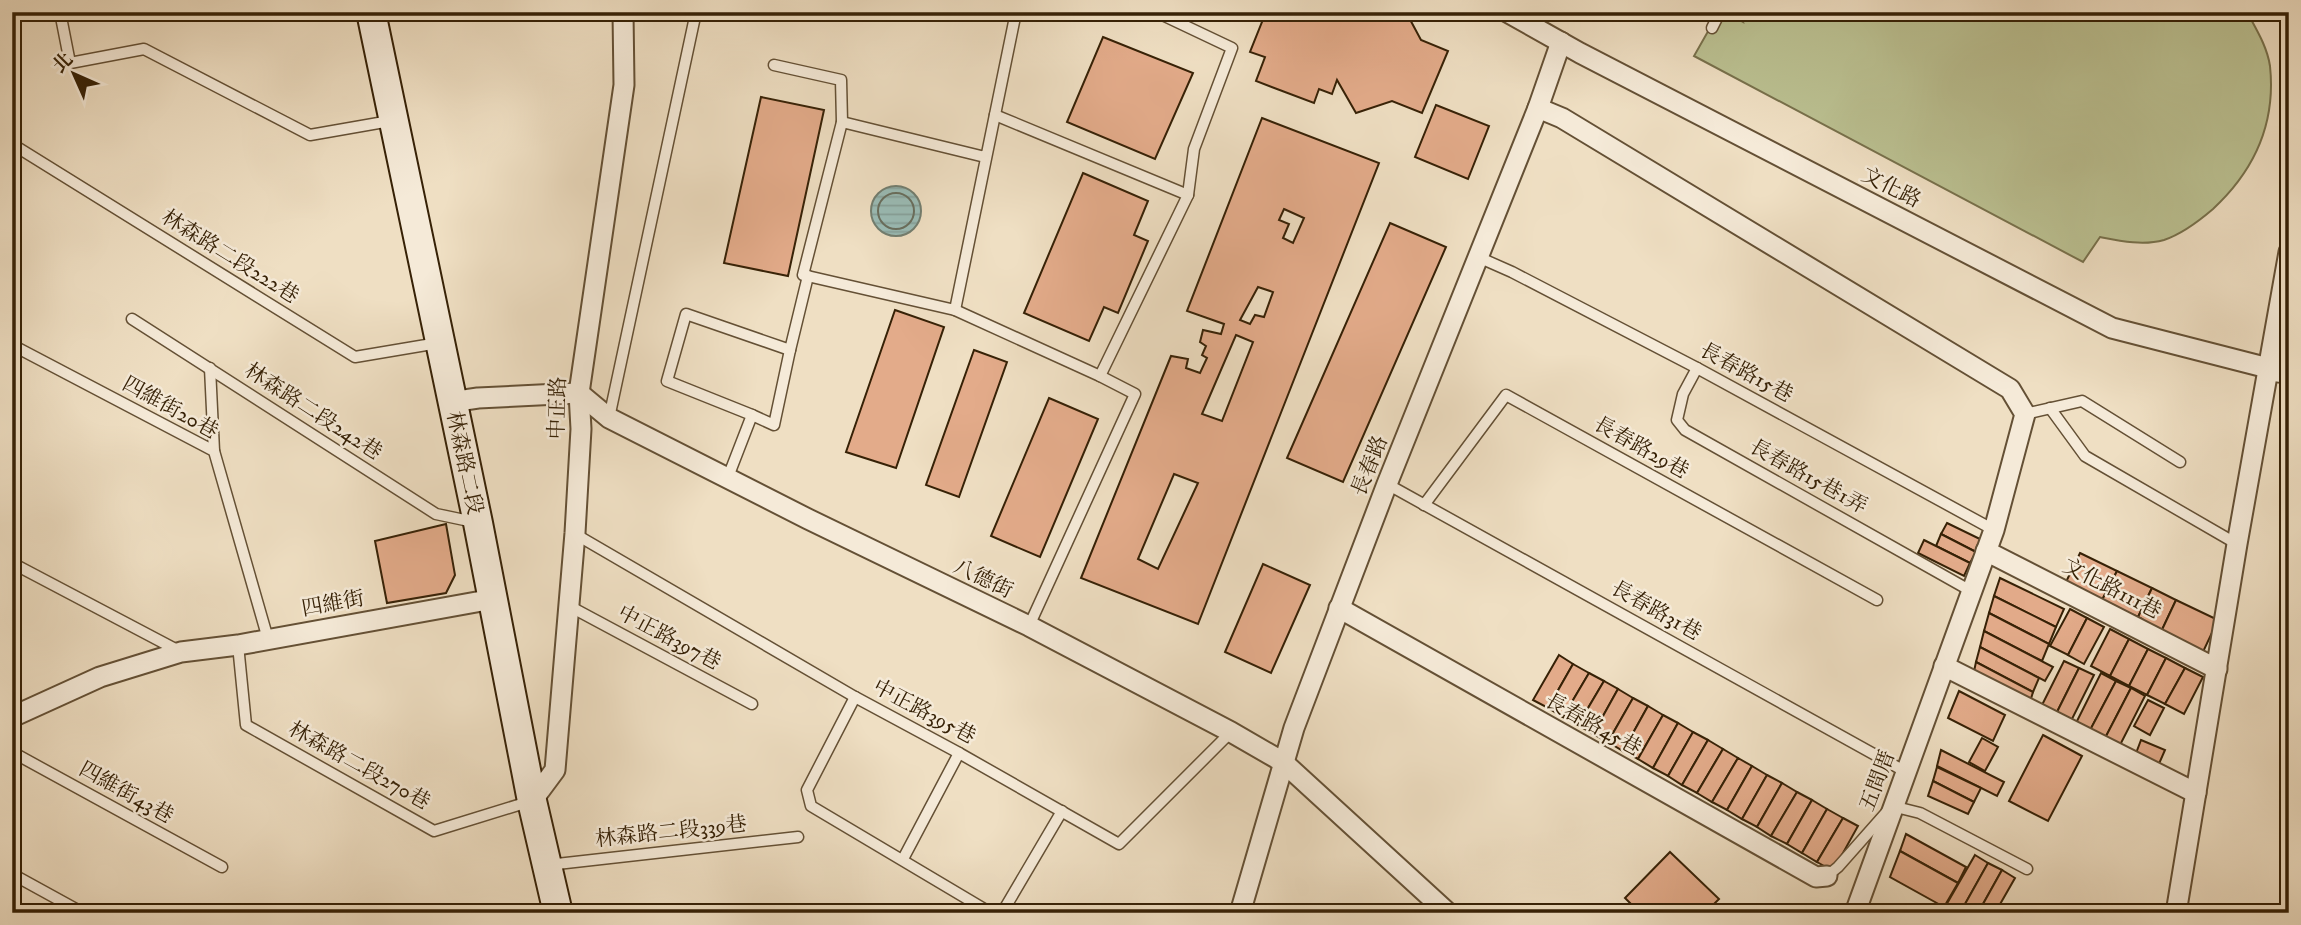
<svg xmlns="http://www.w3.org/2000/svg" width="2301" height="925" font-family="'IM FELL DW Pica','Noto Serif TC',serif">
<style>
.garden{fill:#bbc192;stroke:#78714c;stroke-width:2}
.water{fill:url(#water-rules);stroke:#727e70;stroke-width:2}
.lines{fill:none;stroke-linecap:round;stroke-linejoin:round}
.shore{stroke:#686e5e;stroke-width:2}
.building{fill:#e3ab8a;stroke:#362106;stroke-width:2;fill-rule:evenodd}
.service-casing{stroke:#645035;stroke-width:13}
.minor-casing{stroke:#645035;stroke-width:23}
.tertiary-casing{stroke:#645035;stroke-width:28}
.secondary-casing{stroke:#362106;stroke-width:32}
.service{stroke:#f5ead8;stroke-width:10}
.minor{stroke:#f5ead8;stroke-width:19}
.tertiary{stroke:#f5ead8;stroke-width:24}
.secondary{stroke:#f5ead8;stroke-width:28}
.labels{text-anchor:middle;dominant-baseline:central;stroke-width:5;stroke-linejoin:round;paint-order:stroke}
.street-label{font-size:21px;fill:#362106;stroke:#f5ead8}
</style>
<defs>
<pattern id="water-rules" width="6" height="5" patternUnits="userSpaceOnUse" patternTransform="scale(1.75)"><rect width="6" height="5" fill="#9abcb6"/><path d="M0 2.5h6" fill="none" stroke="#85a19b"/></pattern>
</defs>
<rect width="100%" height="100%" fill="#efdfc3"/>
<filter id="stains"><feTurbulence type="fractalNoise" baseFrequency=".00286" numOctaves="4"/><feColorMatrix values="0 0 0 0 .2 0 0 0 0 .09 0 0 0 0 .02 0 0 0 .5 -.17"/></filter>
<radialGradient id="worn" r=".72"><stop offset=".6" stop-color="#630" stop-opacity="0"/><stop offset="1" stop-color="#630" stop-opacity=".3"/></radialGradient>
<path class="garden" d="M1719,12H1725L1743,22L1740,12H2247C2256,29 2267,46 2270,66C2276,123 2254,171 2213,209C2199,221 2182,234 2164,240C2143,246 2120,241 2100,237L2083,262L1694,56Z"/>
<circle class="water" cx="896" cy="211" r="25"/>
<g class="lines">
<circle class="shore" cx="896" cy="211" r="18"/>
</g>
<g class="building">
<polygon points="1266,12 1406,12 1421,40 1448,51 1422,113 1392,101 1356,113 1337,80 1332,94 1319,89 1314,103 1256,81 1265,57 1250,52"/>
<polygon points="1103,37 1193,73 1155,159 1067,122"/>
<polygon points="761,97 824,110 788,276 724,263"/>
<polygon points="1436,105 1489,126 1468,179 1415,157"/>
<path d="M1262,118L1379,163L1198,624L1081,578L1171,356L1188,359L1186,368L1200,373L1207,358L1202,355L1206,346L1200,342L1203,330L1221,334L1224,324L1187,311ZM1284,209L1304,218L1293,243L1283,238L1289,224L1279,220ZM1258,287L1273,292L1264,317L1255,315L1250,324L1240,320ZM1236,335L1253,342L1222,421L1202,414ZM1174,474L1198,483L1158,569L1138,559Z"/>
<polygon points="1083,173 1148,201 1134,235 1148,241 1118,313 1104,307 1089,341 1024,313"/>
<polygon points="1390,223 1446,247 1343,482 1287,458"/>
<polygon points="895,310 944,327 896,468 846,452"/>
<polygon points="974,350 1007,362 959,497 926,485"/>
<polygon points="1049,398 1098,419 1040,557 991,536"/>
<polygon points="1947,523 1982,540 1976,552 1941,534"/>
<polygon points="446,524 455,575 446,593 387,603 375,541"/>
<polygon points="1941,534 1976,552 1970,563 1936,546"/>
<polygon points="1924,540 1970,563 1964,576 1918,553"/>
<polygon points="2080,553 2117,571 2100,604 2064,586"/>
<polygon points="1263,564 1310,585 1271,673 1225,652"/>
<polygon points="2117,571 2152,588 2138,617 2131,614 2130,618 2100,604"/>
<polygon points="2000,578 2064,609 2056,627 1994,596"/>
<polygon points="2152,588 2176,600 2160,634 2139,624 2142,619 2138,617"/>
<polygon points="1994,596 2056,627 2049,644 1989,613"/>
<polygon points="2176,600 2218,620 2202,654 2160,634"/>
<polygon points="2070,609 2087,618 2068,655 2050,646"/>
<polygon points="1989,613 2049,644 2042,661 1984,631"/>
<polygon points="2087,618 2104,627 2084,664 2068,655"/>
<polygon points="2110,629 2129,639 2110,676 2091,666"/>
<polygon points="1984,631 2053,667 2045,681 1980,647"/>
<polygon points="2129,639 2148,649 2129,686 2110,676"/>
<polygon points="1980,647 2039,678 2033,692 1976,662"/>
<polygon points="2148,649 2166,658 2147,695 2129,686"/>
<polygon points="1559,655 1573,664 1548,708 1533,700"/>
<polygon points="2166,658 2185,668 2165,704 2147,695"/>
<polygon points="2064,661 2079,668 2054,718 2039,711"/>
<polygon points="1976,662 2033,692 2029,705 1973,676"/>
<polygon points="1573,664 1589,673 1563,717 1548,708"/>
<polygon points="2079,668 2094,675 2069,725 2054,718"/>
<polygon points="2185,668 2203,677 2184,714 2165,704"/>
<polygon points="1589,673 1604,681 1578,725 1563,717"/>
<polygon points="2101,673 2116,681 2088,734 2074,727"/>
<polygon points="1604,681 1618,689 1593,734 1578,725"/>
<polygon points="2116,681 2131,688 2103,742 2088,734"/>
<polygon points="2131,688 2145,696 2118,749 2103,742"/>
<polygon points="1618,689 1633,698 1608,742 1593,734"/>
<polygon points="1959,691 2005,715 1993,741 1948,718"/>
<polygon points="1633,698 1648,706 1623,751 1608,742"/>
<polygon points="2148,700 2164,708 2150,735 2134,726"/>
<polygon points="1648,706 1663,715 1638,759 1623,751"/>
<polygon points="1663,715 1678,723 1653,768 1638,759"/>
<polygon points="1678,723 1693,732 1668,776 1653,768"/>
<polygon points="1693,732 1708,740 1682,785 1668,776"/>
<polygon points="2043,735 2082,756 2048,821 2009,801"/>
<polygon points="1982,738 1998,747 1985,771 1969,762"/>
<polygon points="1708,740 1723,749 1697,793 1682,785"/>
<polygon points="2141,740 2165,750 2158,766 2135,756"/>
<polygon points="1723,749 1738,758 1712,802 1697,793"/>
<polygon points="1941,750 2004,782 1997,796 1937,766"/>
<polygon points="1738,758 1752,766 1727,810 1712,802"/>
<polygon points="1752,766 1767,775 1742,819 1727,810"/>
<polygon points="1937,767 1981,788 1974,802 1933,781"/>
<polygon points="1767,775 1782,783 1757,827 1742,819"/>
<polygon points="1933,781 1974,802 1968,814 1928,796"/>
<polygon points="1782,783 1797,792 1771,836 1757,827"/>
<polygon points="1797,792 1812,800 1787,844 1771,836"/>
<polygon points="1812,800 1827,809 1802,853 1787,844"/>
<polygon points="1827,809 1843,818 1817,862 1802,853"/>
<polygon points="1843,818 1858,826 1833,871 1817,862"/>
<polygon points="1906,834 1966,867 1958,883 1900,851"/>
<polygon points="1900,851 1958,883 1944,907 1890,877"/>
<polygon points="1670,852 1719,899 1705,913 1640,913 1625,898"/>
<polygon points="1975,855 1988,863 1960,913 1955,913 1945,907"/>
<polygon points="1988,863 2002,870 1978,913 1960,913"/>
<polygon points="2002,870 2015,878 1995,913 1978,913"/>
</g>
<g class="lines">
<g class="service-casing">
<g id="service">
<polyline points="60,12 70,63 144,49 310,135 390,121"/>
<polyline points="1712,28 1720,12"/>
<polyline points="774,65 841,80 842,122"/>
<polyline points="995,115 1188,195"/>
<polyline points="12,144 355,357 438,343"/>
<polyline points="985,157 842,122 803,275 955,310 1016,12"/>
<polyline points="1478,257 1512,272 1697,368 1994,530"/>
<polyline points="955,310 1100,376 1188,195 1194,149 1232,48 1156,12"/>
<polyline points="132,319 436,514 474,522"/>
<polyline points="12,345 214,451 268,639"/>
<polyline points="210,368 214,451"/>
<polyline points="1697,368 1683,394 1677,420 1685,430 1971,591"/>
<polyline points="2050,408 2085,456 2237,544"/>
<polyline points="2025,414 2082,401 2180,462"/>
<polyline points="752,415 774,425 790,350"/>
<polyline points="609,418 696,12"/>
<polyline points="728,477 752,415 667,381 686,314 790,350 808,276"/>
<polyline points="1387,484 1906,772"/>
<polyline points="1424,505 1506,395 1877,600"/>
<polyline points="575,534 855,697 959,753 1119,844 1231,732"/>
<polyline points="12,563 179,651"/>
<polyline points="569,606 752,704"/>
<polyline points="1029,626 1135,394 1100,376"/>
<polyline points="238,645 246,725 434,831 528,802"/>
<polyline points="855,697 807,790 811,806 991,913"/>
<polyline points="12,752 222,867"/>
<polyline points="903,859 959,753"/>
<polyline points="548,865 798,837"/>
<polyline points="12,874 83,913"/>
<polyline points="1827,876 1838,867 1892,806 1920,813 2027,869"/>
<polyline points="1002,913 1062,811"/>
</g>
</g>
<g class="minor-casing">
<g id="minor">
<polyline points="1507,12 1580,53 2112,328 2268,368"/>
<polyline points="1538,108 1562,118 2010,389 2025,414 1994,530 1855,913"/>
<polyline points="451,402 478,398 579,393 609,418 808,519 1029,626 1231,732 1283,762 1448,913"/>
<polyline points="1986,551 2217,669"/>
<polyline points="1339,608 1816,877 1827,876"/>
<polyline points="1944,666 2196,793"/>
<polyline points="12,717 100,677 181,652 238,645 493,599"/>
<polyline points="532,801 555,770 575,533 581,429 579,393 624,85 623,12"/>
<polyline points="1240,913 1294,728 1387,484 1538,108 1561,42"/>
<polyline points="2176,913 2237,544 2289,252"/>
</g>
</g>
<g class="tertiary-casing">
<polyline id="tertiary" points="2268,368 2289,371"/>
</g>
<g class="secondary-casing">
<polyline id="secondary" points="371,12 478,523 532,801 558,913"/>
</g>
<use href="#service" class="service"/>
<use href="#minor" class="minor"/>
<use href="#tertiary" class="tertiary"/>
<use href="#secondary" class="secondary"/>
</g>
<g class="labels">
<g class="street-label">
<text transform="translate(1891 188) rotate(27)">文化路</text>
<text transform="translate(230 257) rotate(32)">林森路二段222巷</text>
<text transform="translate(1746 373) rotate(28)">長春路15巷</text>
<text transform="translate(170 408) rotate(29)">四維街20巷</text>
<text transform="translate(558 408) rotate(-88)">中正路</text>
<text transform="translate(313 412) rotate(33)">林森路二段242巷</text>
<text transform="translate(1641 448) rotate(29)">長春路29巷</text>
<text transform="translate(464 463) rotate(78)">林森路二段</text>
<text transform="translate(1370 466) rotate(-68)">長春路</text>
<text transform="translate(1808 477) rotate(29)">長春路15巷1弄</text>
<text transform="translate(983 579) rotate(26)">八德街</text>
<text transform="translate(2112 589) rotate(27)">文化路111巷</text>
<text transform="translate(333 604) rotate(-10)">四維街</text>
<text transform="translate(1656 611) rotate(29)">長春路31巷</text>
<text transform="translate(669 638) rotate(28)">中正路397巷</text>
<text transform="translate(924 712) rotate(28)">中正路395巷</text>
<text transform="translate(1593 725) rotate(29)">長春路45巷</text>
<text transform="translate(359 766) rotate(29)">林森路二段270巷</text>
<text transform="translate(1878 781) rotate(-69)">五間厝</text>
<text transform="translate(126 793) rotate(29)">四維街43巷</text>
<text transform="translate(671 832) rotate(-6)">林森路二段339巷</text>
</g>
</g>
<rect width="2301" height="925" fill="none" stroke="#efdfc3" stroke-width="42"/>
<rect x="14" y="14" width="2273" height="897" fill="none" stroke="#362106" stroke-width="3.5"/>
<rect x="21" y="21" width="2259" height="883" fill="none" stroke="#362106" stroke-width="2"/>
<g transform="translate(74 74) rotate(315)" stroke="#f5ead8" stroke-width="5" paint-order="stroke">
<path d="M0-5L12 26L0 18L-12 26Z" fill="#362106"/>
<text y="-10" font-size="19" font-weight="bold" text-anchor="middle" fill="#362106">北</text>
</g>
<rect width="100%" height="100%" filter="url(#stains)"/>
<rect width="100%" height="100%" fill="url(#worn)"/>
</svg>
